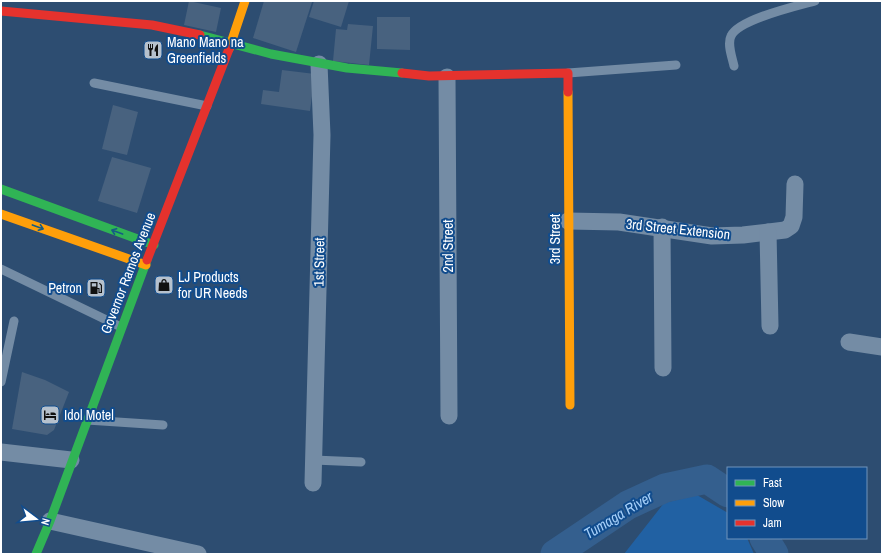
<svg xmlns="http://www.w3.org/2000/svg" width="883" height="555" font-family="'Archivo Narrow',sans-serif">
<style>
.green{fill:#2161a3}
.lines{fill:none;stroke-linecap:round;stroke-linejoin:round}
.river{stroke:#345f8e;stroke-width:29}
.building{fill:#48627f}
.lane{stroke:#748ca5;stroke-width:9}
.street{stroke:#748ca5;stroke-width:17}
.fast{stroke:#30b455;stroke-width:9}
.slow{stroke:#ff9f0a;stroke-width:9}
.jam{stroke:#e5322d;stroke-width:9}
.oneway{stroke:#165c85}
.labels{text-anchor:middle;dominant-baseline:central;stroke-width:4;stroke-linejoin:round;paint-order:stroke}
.poi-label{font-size:14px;fill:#fff;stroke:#114c8d;text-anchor:start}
.street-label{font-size:14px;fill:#fff;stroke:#114c8d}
.water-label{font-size:15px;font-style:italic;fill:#a5cff9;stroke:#114c8d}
</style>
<rect width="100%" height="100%" fill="#2d4d71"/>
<polygon class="green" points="697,495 728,513 728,538 747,538 754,554 624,554 664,503"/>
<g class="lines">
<g class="river">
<polyline points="764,538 774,554"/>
<polyline points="555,554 628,505 665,488 707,479 728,493"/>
</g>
</g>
<g class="building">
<polygon points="189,1 221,8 216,32 184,25"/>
<polygon points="264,1 312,2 296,52 253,38"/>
<polygon points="314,1 349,1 341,27 309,17"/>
<polygon points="377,17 410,17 410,50 377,49"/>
<polygon points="348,24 373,26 369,65 333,61 336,29 347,30"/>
<polygon points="282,70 315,74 310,111 261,104 263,90 279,92"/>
<polygon points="113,105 138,112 127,155 102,149"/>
<polygon points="112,157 151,168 137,213 98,201"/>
<polygon points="22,372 45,380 69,392 54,430 47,435 12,429"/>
</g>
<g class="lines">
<g class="lane">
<path d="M734,66C732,57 727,44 731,36C739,19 797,6 815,1"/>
<polyline points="568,73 676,65"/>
<polyline points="94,83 207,106"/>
<polyline points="1,269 121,327"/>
<polyline points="1,382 14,321"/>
<polyline points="87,420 163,425"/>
<polyline points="314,460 361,462"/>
</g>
<g class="street">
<polyline points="447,77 449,416"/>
<polyline points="568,221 619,222 712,236 743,235 785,230 791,226 794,217 795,184"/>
<polyline points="662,227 663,368"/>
<polyline points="768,232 770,326"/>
<polyline points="849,342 882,347"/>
<polyline points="1,452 71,460"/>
<polyline points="313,483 322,135 319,64"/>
<polyline points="50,521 198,554"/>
</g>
<g class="fast">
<polyline points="200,35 271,54 347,68 402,73"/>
<polyline points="1,189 154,245"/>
<polyline points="36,554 50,521 147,260"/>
</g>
<g class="slow">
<polyline points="229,49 245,1"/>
<polyline points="568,92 570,405"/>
<polyline points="1,214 146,265"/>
</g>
<g class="jam">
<polyline points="1,11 152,25 200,35"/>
<polyline points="402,73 429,76 568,73 568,92"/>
<polyline points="147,260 229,49"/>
</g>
</g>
<defs><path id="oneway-shaft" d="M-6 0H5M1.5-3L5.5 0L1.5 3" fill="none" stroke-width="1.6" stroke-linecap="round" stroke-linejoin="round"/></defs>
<g class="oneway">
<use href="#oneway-shaft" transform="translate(38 227) rotate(20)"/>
<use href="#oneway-shaft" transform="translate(117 232) rotate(-160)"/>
</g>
<defs>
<g id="restaurant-square" transform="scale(1)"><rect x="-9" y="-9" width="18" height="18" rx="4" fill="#b6c1cd" stroke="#114c8d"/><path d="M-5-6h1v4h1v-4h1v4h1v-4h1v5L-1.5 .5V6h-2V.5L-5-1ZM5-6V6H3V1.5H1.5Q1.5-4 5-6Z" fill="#111"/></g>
<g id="shop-square" transform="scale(1)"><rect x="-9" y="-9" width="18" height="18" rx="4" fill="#b6c1cd" stroke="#114c8d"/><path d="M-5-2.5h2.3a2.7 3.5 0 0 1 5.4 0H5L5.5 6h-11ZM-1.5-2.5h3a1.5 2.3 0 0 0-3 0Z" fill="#111"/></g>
<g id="fuel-square" transform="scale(1)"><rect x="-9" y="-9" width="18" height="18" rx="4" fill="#b6c1cd" stroke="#114c8d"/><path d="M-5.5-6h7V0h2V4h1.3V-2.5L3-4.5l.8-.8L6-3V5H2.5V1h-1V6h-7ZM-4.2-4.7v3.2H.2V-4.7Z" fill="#111"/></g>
<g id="hotel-square" transform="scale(1)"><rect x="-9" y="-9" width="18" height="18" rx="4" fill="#b6c1cd" stroke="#114c8d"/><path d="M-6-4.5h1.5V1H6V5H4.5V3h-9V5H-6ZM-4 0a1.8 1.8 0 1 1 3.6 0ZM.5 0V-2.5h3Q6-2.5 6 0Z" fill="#111"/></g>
</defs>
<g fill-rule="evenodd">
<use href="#restaurant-square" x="153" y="50"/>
<use href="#shop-square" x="164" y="285"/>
<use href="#fuel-square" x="96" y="288"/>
<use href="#hotel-square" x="50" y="415"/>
</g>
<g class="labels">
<g class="poi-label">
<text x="167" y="42">Mano Mano na<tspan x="167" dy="16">Greenfields</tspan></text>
<text x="178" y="277">LJ Products<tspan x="178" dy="16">for UR Needs</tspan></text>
<text x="82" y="288" text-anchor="end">Petron</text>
<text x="64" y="415">Idol Motel</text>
</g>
<g class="street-label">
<text transform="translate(678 229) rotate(6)">3rd Street Extension</text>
<text transform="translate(555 239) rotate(-90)">3rd Street</text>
<text transform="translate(448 246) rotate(-90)">2nd Street</text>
<text transform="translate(319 262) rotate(-89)">1st Street</text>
<text transform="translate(128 273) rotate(-69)">Governor Ramos Avenue</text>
</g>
<g class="water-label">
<text transform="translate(618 515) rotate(-31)">Tumaga River</text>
</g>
</g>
<rect width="883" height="555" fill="none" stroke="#ffffff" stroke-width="4"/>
<rect x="727" y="467" width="140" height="72" fill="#114c8d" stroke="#7094bb"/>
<rect x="735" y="480" width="20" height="6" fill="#30b455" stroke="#7094bb"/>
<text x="763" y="487" font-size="12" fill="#ffffff">Fast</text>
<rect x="735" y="500" width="20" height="6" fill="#ff9f0a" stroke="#7094bb"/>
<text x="763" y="507" font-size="12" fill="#ffffff">Slow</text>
<rect x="735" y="520" width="20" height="6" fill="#e5322d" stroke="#7094bb"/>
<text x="763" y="527" font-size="12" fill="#ffffff">Jam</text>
<g transform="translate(36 519) rotate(106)" stroke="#114c8d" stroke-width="3" paint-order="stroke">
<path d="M0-3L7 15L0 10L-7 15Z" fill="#ffffff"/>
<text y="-6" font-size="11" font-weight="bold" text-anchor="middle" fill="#ffffff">N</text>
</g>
</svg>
